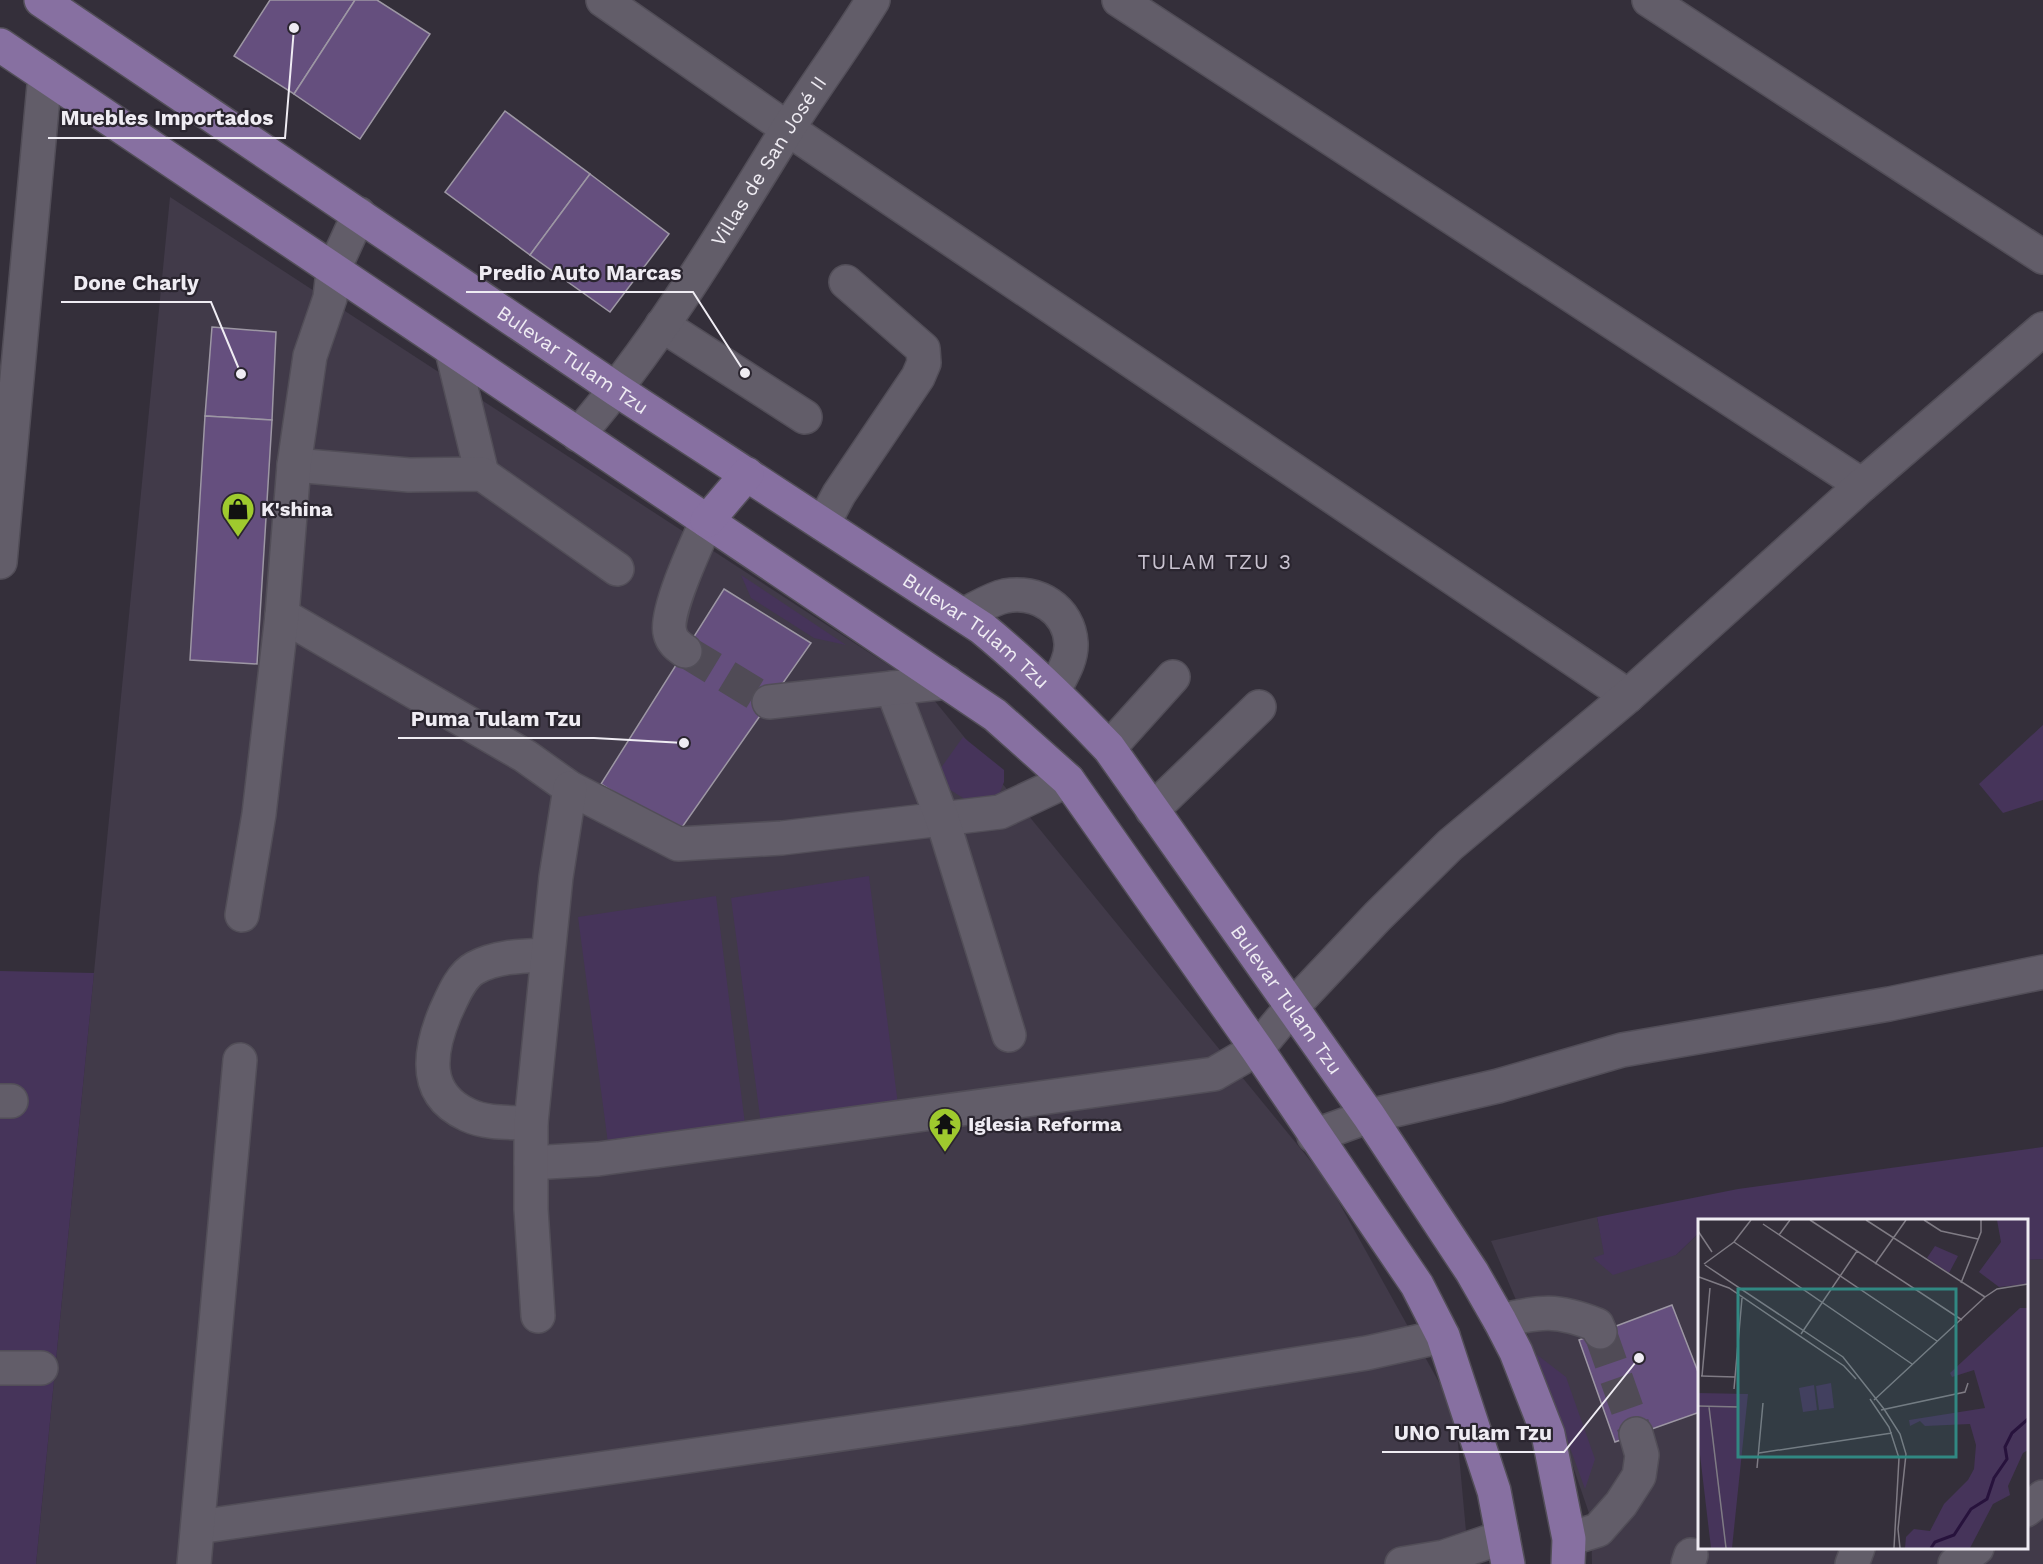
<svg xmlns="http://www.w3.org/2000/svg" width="2043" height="1564" font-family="'Work Sans',sans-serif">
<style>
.built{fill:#413a49}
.green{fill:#46345a}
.building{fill:#654f7e;stroke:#9d97a4;stroke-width:1.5}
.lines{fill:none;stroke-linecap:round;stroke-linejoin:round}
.minor-tunnel{stroke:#504b56;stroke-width:33;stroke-dasharray:33 16;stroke-linecap:butt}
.minor-casing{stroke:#524e58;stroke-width:36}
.major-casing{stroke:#524e58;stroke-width:36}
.minor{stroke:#625d69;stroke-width:33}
.major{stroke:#8770a1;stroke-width:33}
.labels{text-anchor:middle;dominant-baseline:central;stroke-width:4.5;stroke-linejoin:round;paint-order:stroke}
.street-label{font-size:20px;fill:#efecf3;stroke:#2a252f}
.poi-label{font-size:20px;font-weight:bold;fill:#efecf3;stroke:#2a252f;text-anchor:start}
.neighbourhood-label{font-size:21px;letter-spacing:1.5px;fill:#c9c3d0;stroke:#2a252f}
.inset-river{fill:none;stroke:#27123c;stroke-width:3}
.inset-road{fill:none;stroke:#7f7b84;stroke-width:1.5}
.view{fill:#318882;fill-opacity:0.15;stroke:#318882;stroke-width:3}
.inset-edge{fill:none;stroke:#efecf3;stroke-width:3}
.leader{fill:none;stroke:#efecf3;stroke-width:2}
.callout-dot{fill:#efecf3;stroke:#2a252f;stroke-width:2}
.callout-label{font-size:21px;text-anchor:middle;font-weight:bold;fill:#efecf3;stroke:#2a252f;stroke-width:4.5;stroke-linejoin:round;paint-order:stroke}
</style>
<rect width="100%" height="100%" fill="#342f3a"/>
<g class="built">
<polygon points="170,197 925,689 1327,1181 1455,1411 1469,1564 36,1564"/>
<polygon points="1597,1217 1605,1254 1593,1259 1676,1255 1699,1233 1700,1548 2026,1548 2027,1260 2043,1259 2043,1564 1592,1564 1591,1519 1516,1300 1491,1241"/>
</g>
<g class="green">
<polygon points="741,575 846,645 814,638 751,598"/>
<polygon points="2043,725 2043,800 2003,813 1979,784"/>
<polygon points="963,737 1004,770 1004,782 998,797 971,803 933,779"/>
<polygon points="869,876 898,1105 761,1124 731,898"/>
<polygon points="716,896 745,1124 608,1143 578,917"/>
<polygon points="0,971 94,973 36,1564 0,1564"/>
<polygon points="2043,1147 2043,1259 2027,1260 2026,1220 1700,1220 1699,1233 1676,1255 1613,1275 1593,1258 1604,1254 1597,1217 1738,1189"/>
<polygon points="1536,1354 1566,1377 1595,1459 1585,1489"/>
</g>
<g class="building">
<polygon points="270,0 355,0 294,94 234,56"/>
<polygon points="355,0 377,0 430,34 360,139 294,94"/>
<polygon points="505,111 590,174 530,255 445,192"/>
<polygon points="590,174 669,234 610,312 530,255"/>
<polygon points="212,327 276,332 272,420 205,416"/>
<polygon points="205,416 272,420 257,664 190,660"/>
<polygon points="724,589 811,643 678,833 601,784"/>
<polygon points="1672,1305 1700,1377 1700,1412 1615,1442 1579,1340"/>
</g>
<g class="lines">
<g class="minor-tunnel">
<polyline points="685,651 769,702"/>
<polyline points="1600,1332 1636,1434"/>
</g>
<g class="minor-casing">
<g id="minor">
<polyline points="603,0 788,129 1628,696"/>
<polyline points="1119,0 1862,485"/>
<polyline points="1649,0 2043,257"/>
<polyline points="662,325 805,417"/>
<polyline points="452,351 482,474"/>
<path id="s1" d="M578,435C659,341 722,235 787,130C815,86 846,44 873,0"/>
<polyline points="294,465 409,475 482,474 617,569"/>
<polyline points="823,524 839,494 918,377 924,363 923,349 846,282"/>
<polyline points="0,562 45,75"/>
<polyline points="282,615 525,756 570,788 678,844 782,838 1000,812 1068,780"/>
<path d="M963,615C976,609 991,599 1005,596C1037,590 1069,609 1071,643C1072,660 1061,676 1054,690"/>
<path d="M685,651C678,646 672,642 670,633C664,613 698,541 707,521"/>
<polyline points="892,688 942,818 1009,1035"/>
<polyline points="769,702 947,682"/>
<polyline points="1109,748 1173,677"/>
<polyline points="1152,810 1259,707"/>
<polyline points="242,915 259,814 282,615 294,465 310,356 330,298 333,271 359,214"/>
<polyline points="0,1101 11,1101"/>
<path d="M531,1123C511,1122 487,1124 468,1115C422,1094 429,1052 445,1013C452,998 460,976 475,968C497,956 523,956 547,955"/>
<polyline points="1314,1136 1369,1116 1498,1086 1622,1050 1889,1004 2043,972"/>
<polyline points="531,1163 598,1159 1214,1074 1257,1049 1291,1008 1378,916 1450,845 1628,696 1862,485 2043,329"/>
<polyline points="538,1316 531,1209 531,1123 556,877 570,788"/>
<path d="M1500,1321C1541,1311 1557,1309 1597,1325L1600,1332"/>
<polyline points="0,1368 41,1368"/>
<polyline points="2026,1510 2043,1497"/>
<polyline points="198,1527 1021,1408 1367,1353 1443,1336"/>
<polyline points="1569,1539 1598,1530 1621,1504 1639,1476 1642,1455 1636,1434"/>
<polyline points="194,1564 240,1060"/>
<polyline points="1402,1564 1444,1557 1503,1537"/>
<polyline points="1688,1564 1691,1555"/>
<polyline points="1852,1564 1858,1548"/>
<polyline points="1955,1564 1977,1548"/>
</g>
</g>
<g class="major-casing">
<g id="major">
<path id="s2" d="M41,0L617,390L982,628C1027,665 1068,705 1109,748L1369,1116L1472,1272L1500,1321L1516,1352L1548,1434L1569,1539L1568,1564"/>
<polyline points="0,45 995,715 1068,780 1257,1049 1417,1285 1443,1336 1494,1491 1508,1564"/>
<polyline points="707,521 747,474"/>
</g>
</g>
<use href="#minor" class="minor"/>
<use href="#major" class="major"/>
</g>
<defs>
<g id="shop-pin" transform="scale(1.725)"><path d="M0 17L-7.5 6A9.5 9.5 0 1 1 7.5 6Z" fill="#9fca2e" stroke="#2a252f"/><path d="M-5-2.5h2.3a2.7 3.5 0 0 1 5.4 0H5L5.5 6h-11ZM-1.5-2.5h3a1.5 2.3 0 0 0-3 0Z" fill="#111"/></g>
<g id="temple-pin" transform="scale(1.725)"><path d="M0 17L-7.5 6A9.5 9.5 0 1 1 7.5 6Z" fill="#9fca2e" stroke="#2a252f"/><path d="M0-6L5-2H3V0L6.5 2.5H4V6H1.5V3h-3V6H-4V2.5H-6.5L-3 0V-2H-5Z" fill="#111"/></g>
</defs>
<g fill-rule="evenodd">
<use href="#shop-pin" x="238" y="509"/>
<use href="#temple-pin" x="945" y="1124"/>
</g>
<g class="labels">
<g class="street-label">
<text stroke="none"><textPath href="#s1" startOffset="334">Villas de San José II</textPath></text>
<text stroke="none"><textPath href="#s2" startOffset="642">Bulevar Tulam Tzu</textPath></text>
<text stroke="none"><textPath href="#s2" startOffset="1128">Bulevar Tulam Tzu</textPath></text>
<text stroke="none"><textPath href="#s2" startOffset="1614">Bulevar Tulam Tzu</textPath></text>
</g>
<g class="poi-label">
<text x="261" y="509">K'shina</text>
<text x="968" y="1124">Iglesia Reforma</text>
</g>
<g class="neighbourhood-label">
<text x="1215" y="561">TULAM TZU 3</text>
</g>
</g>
<g transform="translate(1698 1219)">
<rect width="330" height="330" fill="#342f3a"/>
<path d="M299,1H330V65L301,68L281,53L303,23ZM237,27L260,37L251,54L229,39ZM322,89H330V231L325,234L310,267L312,276L295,285L272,329H207L208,318L216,310L232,312L246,285L270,261L276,250L278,226L272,205L227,207L222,202L212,207L211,201L287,189L276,151L254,158L252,154ZM133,164L136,189L121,191L118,167ZM116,166L119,191L105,193L101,169ZM0,174L50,175L34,329H13L0,219Z" fill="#46345a"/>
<path class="inset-river" d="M233,329L237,323L256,316L273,290L289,280L296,259L309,240L307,228L314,214L330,200"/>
<path class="inset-road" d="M112,1L264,101M168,1L287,78M226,1L243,12L280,20M65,5L239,122M0,12L14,33M81,16L92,1M36,23L214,145M6,45L36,23L53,1M177,45L208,1M7,46L145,138L186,190L202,215L208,235L200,310L202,329M1,58L31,69L146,147L158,160M263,64L283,13V1M103,115L159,32M3,157L37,158M4,157L12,69M36,170L44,79M172,180L191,208L201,239L196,329M176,181L287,78L299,70L330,65M0,187L41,188M11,188L28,329M183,191L267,173L270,164M61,234L194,214M59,249L65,184"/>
<path class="view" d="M40,70H258V238H40Z"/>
<rect width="330" height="330" class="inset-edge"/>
</g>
<path class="leader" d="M294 28L285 138H48M745 373L693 292H466M241 374L211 302H61M684 743L594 738H398M1639 1358L1564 1452H1382"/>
<g class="callout-dot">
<circle cx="294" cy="28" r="6"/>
<circle cx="745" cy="373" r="6"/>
<circle cx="241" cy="374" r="6"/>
<circle cx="684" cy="743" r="6"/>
<circle cx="1639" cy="1358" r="6"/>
</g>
<g class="callout-label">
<text x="167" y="125">Muebles Importados</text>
<text x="580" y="280">Predio Auto Marcas</text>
<text x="136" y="290">Done Charly</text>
<text x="496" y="726">Puma Tulam Tzu</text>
<text x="1473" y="1440">UNO Tulam Tzu</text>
</g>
</svg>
